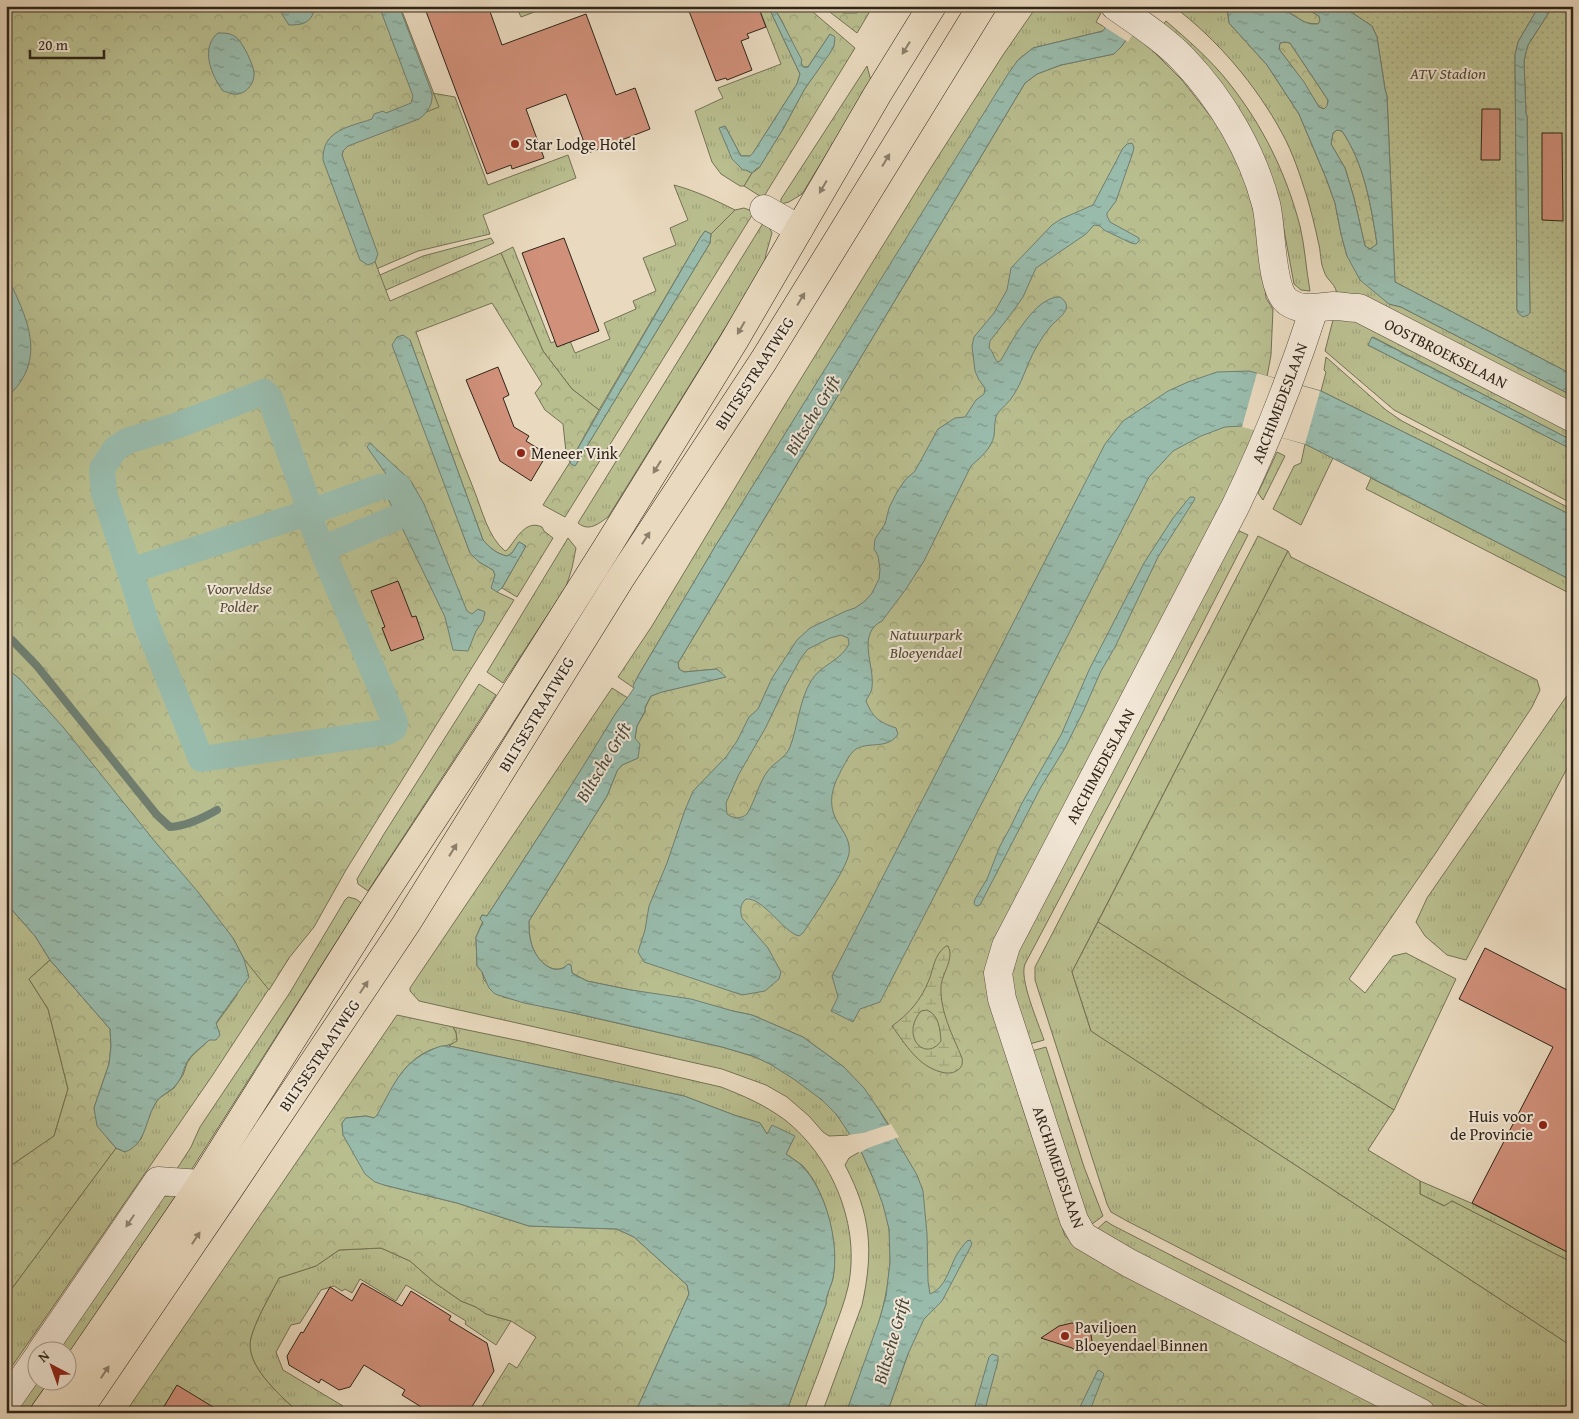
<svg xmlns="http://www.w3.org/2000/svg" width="1579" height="1419" font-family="'Gentium Book Plus',serif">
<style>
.grass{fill:url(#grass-tufts);stroke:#747254}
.forest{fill:url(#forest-crowns);stroke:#747254}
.wetland{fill:url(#wetland-marsh);stroke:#747254;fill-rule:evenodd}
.garden{fill:url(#garden-dots);stroke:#747254}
.pitch{fill:#b9be8f;stroke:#747254}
.water{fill:url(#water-ripples);stroke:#6f7f71;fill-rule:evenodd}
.pier{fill:#e9d9be}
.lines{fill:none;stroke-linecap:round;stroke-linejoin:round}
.stream{stroke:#6f7f71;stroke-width:8}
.canal{stroke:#99bbac;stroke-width:26}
.building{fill:#d0907a;stroke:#2f2518}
.minor-casing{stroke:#5e5242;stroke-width:29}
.primary-casing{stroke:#2f2518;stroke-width:29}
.minor{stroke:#f1e6d5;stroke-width:28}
.primary{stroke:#e9d9be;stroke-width:28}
.oneway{fill:#8c7f6b}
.oneway2{fill:#908676}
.poi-dot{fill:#8f2418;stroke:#f1e6d5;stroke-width:2}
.labels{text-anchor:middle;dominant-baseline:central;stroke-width:4;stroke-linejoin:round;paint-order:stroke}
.park-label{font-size:16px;font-style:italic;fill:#524b36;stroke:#f1e6d5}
.poi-label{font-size:16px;fill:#2f2518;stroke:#f1e6d5;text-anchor:start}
.street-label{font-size:16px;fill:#2f2518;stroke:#f1e6d5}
.water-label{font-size:18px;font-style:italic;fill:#4a4a3d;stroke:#f1e6d5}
</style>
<defs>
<pattern id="grass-tufts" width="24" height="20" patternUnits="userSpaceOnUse" patternTransform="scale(1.25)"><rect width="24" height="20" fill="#b9be8f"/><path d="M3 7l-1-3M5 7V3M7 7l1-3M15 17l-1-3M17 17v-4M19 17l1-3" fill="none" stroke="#9fa37b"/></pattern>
<pattern id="forest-crowns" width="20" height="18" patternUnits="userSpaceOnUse" patternTransform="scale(1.25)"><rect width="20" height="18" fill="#b9be8f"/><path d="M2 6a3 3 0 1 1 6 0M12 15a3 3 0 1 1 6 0" fill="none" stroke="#9fa37b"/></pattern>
<pattern id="wetland-marsh" width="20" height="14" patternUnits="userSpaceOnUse" patternTransform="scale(1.25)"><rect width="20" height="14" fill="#b9be8f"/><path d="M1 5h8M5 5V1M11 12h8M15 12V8" fill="none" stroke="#9fa37b"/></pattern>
<pattern id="garden-dots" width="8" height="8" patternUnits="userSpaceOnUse" patternTransform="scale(1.25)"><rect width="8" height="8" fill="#b9be8f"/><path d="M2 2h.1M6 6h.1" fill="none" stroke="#9fa37b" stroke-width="1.8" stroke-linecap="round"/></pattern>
<pattern id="water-ripples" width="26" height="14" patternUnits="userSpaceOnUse" patternTransform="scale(1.25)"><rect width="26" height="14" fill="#99bbac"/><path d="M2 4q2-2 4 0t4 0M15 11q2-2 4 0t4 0" fill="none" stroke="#7d988b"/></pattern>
</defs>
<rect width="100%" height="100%" fill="#e9d9be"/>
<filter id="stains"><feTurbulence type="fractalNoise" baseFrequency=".004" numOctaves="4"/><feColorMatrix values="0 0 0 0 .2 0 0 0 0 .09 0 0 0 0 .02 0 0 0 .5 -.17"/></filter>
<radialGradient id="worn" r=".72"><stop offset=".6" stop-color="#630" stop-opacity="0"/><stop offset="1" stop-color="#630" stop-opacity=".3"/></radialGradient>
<g class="grass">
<polygon points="758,6 768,6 800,74 797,84 753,153 750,156 741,156 725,126 720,128 746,170 752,173 744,186 740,186 721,174 712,162 695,111 723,98 718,88 781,64"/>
<polygon points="1037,6 1090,6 1101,13 1096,22 1106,28 1103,31 1033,48 1018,60 716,545 638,676 634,688 618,677 652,626 786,403 925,177 1003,55"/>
<path d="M1173,6H1221L1227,9L1229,23L1267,65L1299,114L1326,178L1335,203L1341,234L1347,256L1389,304L1401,307L1573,396V408L1337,297C1337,283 1327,282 1324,271C1320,262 1321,251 1318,241C1315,226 1311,211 1307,197C1300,175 1293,153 1282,133C1256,85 1217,39 1173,6Z"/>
<path d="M1166,21C1188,40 1211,60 1229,83C1263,126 1286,173 1300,226C1305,247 1306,269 1310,291L1301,290L1294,284L1282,219L1162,26Z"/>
<polygon points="867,66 871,81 802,194 789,202 781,204 781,199"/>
<polygon points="432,93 455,97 488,185 568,155 576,178 483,215 490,234 418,251 374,270 342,155 343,151 348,146"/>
<path d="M674,185C696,191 715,200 735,210L711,234L705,231L700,238L599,410L572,389L543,351L501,253L513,247L551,343L568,336L575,353L610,339L604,323L636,309L633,301L656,291L643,258L676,245L670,228L688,220Z"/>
<path d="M765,220L772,233L766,254L764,265L608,517C598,524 589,532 578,523Z"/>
<polygon points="491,238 494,243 331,314 380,275 423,256"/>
<polygon points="1348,317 1573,427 1573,441 1373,337 1368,345 1573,450 1573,504 1394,410 1325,351 1333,320"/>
<polygon points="1326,357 1386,410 1402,421 1573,510 1573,516 1321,391 1326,372 1324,370"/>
<polygon points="1305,444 1333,458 1301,525 1273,509 1294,466 1301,463"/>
<polygon points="1277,452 1285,456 1263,500 1258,493"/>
<polygon points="1371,478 1573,581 1573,595 1366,489"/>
<path d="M1235,529L1248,535L1120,784L1025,964C1019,979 1038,1022 1044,1040L1026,1045L1009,968Z"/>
<polygon points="1258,536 1288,551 1072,972 1091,1031 1573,1347 1573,1413 1500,1413 1127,1221 1111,1212 1107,1204 1035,980 1035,967"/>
<polygon points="568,538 576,548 572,568 566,587 503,683 487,672"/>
<polygon points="479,684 496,695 368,891 358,884 357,879 384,834"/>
<path d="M612,688L628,698L616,713L576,779L487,916L482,915L480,919L483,921L476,937L477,966L482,972L484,980L503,997L722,1047C732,1050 742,1053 752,1056C780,1066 815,1091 835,1113C841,1120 846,1128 851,1135L829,1136L823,1132L809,1116L787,1097L766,1085L722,1069L419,1001L410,991V988Z"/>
<polygon points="1571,693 1573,694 1573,757 1466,960 1447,955 1425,936 1416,922 1427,898 1566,697"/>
<polygon points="348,897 356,899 361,903 188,1175 173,1175 191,1147 200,1127 289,994 345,900"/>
<polygon points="6,903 35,936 50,960 29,979 48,1009 68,1089 54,1136 6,1169"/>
<polygon points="233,938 289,958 212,1076 6,1375 6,1299 13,1287 116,1148 125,1152 141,1139 151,1111 158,1099 174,1088 183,1075 187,1063 192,1056 209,1040 216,1024 237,995"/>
<path d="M453,1027L530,1043L721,1087C744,1096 765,1105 785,1120C833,1158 861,1227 848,1287C845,1300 840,1314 835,1327C825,1356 814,1384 803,1413H786L826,1304C826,1294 831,1287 833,1278C839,1245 826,1189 802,1165C797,1161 791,1158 786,1154L794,1137L767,1134L760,1123L734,1115L684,1096L449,1046L457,1040L456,1033Z"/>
<polygon points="1046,1047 1084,1167 1103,1216 1088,1227 1028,1052"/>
<path d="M861,1151C872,1176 885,1202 889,1229C897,1291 868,1356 846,1413H822L862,1305C874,1250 871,1215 845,1165L849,1158Z"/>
<polygon points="1420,1181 1471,1203 1573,1254 1573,1263 1452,1201 1445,1206 1420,1194"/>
<polygon points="177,1194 68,1355 68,1352 49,1352 162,1197"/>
<polygon points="1106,1221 1112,1225 1479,1413 1442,1413 1324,1354 1093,1233"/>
<path d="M381,1248L410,1261L435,1283L461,1301L476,1307L486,1314L511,1321L496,1345L465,1324L466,1321L406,1285L396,1301L360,1279L352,1293L345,1289L342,1291L334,1286L321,1290L300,1323L291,1325L276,1352L283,1370L343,1406L330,1413H299C282,1397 250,1370 250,1345C250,1329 271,1294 279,1278L316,1266L339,1250Z"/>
<polygon points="38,1382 49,1382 28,1413 7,1413"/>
</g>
<g class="forest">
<path d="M6,6H400L439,107L332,149L390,301L501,253L543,351L572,389L599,410L570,462L575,466L710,243L711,234L735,210L744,208L754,212L565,517L543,505L570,462L566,452L563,424L545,410L535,393L542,384L492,303L416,332C434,385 453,438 474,490C482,510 488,537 505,551L507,550C516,540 525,519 542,527L544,531L553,538L517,597L502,588L526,546L519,542L512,553L507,556C497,554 490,548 483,540L410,340L443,478L470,553L479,562L493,570L495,575L497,592L514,600L346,870L314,927L289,958L269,990L244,959L233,938L6,694Z"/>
<polygon points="773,6 806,6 855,48 763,198 744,186 752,173 759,168 783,129 804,90 834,46 830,34 808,67 803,67 782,21"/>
<polygon points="822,6 846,6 843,13 857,13 860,6 873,6 857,33"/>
<polygon points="1278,6 1302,6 1319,16 1320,21 1318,24 1306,23"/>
<path d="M1131,33L1147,45L1182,80L1219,127L1240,164L1258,225L1266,298L1273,309L1271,355L1262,404L1245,461L988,976L1021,1103L1065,1236L1078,1246L1396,1413H887L908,1354L889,1125L879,1110L844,1067L803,1037L752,1015L587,981L572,973L571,965L569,964C553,979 534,958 531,942C529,935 529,928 529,921L607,796L617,771L622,765L638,758L635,738L637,726L645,712V708L651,696L661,692L725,677L717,669L684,672L679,669L678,663L1025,83L1037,74L1061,65L1114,54L1121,47Z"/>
<polygon points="1286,42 1290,43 1328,100 1328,106 1324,109 1319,107 1303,82 1279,49 1280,43"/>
<path d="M1337,130L1342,131C1364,163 1371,205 1377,244L1370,249L1365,246L1354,198L1345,168L1331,144L1333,133Z"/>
<polygon points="1288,551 1291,557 1537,680 1540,690 1532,707 1435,854 1349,979 1365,993 1393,956 1406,953 1456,979 1394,1110 1098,922"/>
<polygon points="50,960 110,1029 111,1046 109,1064 94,1108 108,1139 116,1148 13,1287 6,1283 6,1169 54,1136 68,1089 48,1009 29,979"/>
<path d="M397,1015L453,1027L456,1033L457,1041C448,1047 438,1046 428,1051C401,1064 391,1090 378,1115L374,1118L366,1116L346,1118L342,1123L343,1135L351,1147L384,1185L457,1203L529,1226L617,1229L634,1237L687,1285L689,1294L635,1413H478L509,1363L517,1368L536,1337L511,1321L486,1314L476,1307L461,1301L435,1283L410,1261L381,1248L339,1250L316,1266L279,1278C271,1294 250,1329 250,1345C250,1370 282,1397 299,1413H125Z"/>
</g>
<path class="wetland" d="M946,946H948C955,959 941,975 941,987C940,1012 953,1036 962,1058C963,1064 962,1068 956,1071C952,1074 945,1073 941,1072C918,1066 906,1045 892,1026C909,1014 921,1000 929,980C934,967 934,955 946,946ZM927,1010C939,1015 940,1029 941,1041C925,1063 900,1036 921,1011Z"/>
<g class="garden">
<polygon points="1342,6 1539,6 1518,42 1515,55 1517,310 1528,315 1530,313 1527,116 1526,114 1524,61 1526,52 1528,45 1553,6 1573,6 1573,375 1395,282 1387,96 1385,89 1377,37 1372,26"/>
<polygon points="1098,922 1394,1110 1368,1150 1420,1181 1420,1194 1444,1206 1452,1201 1573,1263 1573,1347 1091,1031 1072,972"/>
</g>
<polygon class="pitch" points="516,6 551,6 521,17"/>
<g class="water">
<path d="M278,6H316C311,22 306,25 289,25L283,16Z"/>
<path d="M379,6H399L432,93C433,105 428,112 419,119L348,146L343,151L342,155L378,254L375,262L368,265L360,260L323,160C322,130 349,127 372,119L374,114L383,111L386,113L411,103L413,96Z"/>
<path d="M768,6H773C784,24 792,42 802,60L801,63L803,67H808L830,34L835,37L834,46L830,53L804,90L783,129L759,168H757L752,173L746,170H743L732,159L719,128L725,126L741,156H750L753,153L797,84L800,74Z"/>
<path d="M1227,6C1238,6 1270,4 1278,7C1292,11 1302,26 1318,24L1320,21L1319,16L1302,6H1342L1372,26L1377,37L1385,89L1387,96L1395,282L1573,375V396L1401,307L1389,304L1360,280L1347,256L1341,234L1335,203L1326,178L1299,114L1267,65L1229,23ZM1285,42L1290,43L1328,100L1327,106L1324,109L1319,107L1304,82L1279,49L1280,43ZM1337,130L1342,131C1364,163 1371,205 1377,244L1370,249L1365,246L1354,198L1345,168L1331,144L1333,133Z"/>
<polygon points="1539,6 1553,6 1528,45 1526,52 1524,61 1526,114 1527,116 1530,313 1528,315 1523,317 1518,313 1517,310 1515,55 1518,42"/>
<path d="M1111,19L1131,33L1121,47L1114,54L1061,65L1037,74L1025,83L678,663L679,669L684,672L717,669L726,677L662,692L651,696L645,707V711L637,726L635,738L640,744L638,758L622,765L617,771L607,796L529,921C529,928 529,935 531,942C534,957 553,980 568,964L571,965L572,973L587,981L631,990L691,999L733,1011L752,1015L803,1037L844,1067L864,1088L879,1110L917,1175L923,1191L927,1234L928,1281L930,1294C946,1288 949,1268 957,1254C960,1250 963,1245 967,1241L970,1240L972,1243L971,1246L942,1301L924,1319L908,1354L887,1413H846L879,1321L886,1296L890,1262L889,1229L883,1205L874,1180L861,1151L836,1114L822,1100L795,1080L770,1064L753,1056L722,1047L574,1013L524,1003L495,994L489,988L482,972L477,966L476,937L483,922L480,919L482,915L487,916C530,850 573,784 614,716C620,706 628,698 634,688L633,686L638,676L716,545L1008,74L1018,60L1033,48L1103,31Z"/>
<path d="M218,33C226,33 231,33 237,38C243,43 254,66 254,73C255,82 247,93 238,94C234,95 227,92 223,91C211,75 200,48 218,33Z"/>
<path d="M1132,143L1134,147L1133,152L1116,201L1107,213V216L1110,222L1139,238V241L1136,244L1131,243L1104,230L1100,226L1094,225L1086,234L1036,268L1023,297L1011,314L990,341L989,348C994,352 993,358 998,362L1001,360C1012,341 1035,296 1060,297C1076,308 1058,318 1051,326C1045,333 1040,341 1036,348C1026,365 1022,385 1010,400C1006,405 998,411 996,417C994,423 995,430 994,436C991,449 980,458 971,466L924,561L906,589L882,621C856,634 875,666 872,687C872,692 868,696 866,701C873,718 879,722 896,728L898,734C888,750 870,741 856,749C849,753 840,773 836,781C820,821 853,828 849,854C847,862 842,871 838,878C827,897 815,915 803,933L799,936C783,932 763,897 746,899C740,904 740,911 742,918L768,948L781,972L779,979L765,991L742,995L644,962L638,952L645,930L649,906L667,863L685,810L693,791L726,757L737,741L749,717L758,709L772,678L797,640L810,628L846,611L855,608L865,601L872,593L879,579L880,569L878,556L874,549L875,539L885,524L889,508L897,492L905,480L915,471L938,429L955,418L965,417L976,400L984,394L985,388L979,380L975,371L972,346L974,337L994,313L1007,290L1011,268L1052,225L1061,219L1093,205L1123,148L1127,144ZM841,635L848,638L849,644C841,661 820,665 811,681C799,701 798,726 790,747C786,758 774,762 767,772C758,785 755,801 747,814C741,819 734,819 727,814L726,803L739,774L766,727L786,685L801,658L808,649L830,638Z"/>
<polygon points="705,231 711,234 710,243 575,466 571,464 570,462 700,238"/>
<path d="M6,273C26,317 50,359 6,398Z"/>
<path d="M403,335L410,340L483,540C490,548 497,554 507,556L512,553L519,542L526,546L502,588L497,592L491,588L495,575L493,570L479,562L470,553L392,345L397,337Z"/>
<polygon points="1372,337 1573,441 1573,450 1368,345"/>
<polygon points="1249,371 1321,391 1573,516 1573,581 1305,444 1242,426 1225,427 1201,436 1173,451 1149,477 880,1002 860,1009 853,1022 831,1011 838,997 832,976 1105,444 1123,421 1168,391 1188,382 1217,372"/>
<polygon points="370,443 411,481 424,504 467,611 472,614 478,609 485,612 483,621 476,631 468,651 453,650 445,617 381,484 387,479 386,474 367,447"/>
<polygon points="1190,497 1194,497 1195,499 1158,557 1115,647 1101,671 1083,712 1065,748 1041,787 980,905 976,906 974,904 975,899 987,879 1000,846 1011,826 1022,803 1061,735 1089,670 1144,563 1173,518"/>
<path d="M6,668L20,679L63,727L152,838L198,892L233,938L244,959L249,977L216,1023L220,1035L216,1040H209C202,1047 192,1053 187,1062C182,1072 183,1077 175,1086C170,1092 161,1095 157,1101C145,1118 147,1144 125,1152L116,1148L97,1126L94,1108L109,1064L111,1046L110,1029L50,960L35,936L6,903Z"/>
<path d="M441,1046H449L684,1096L734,1115L760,1123L767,1134L772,1125L795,1136L786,1154C791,1158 797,1161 802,1166C826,1190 840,1244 833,1278C831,1287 826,1294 826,1304L786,1413H635L689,1294L687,1285L634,1237L617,1229L529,1226L457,1203L384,1185L375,1182L365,1174L343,1135L342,1123L346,1118L366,1116L374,1118L377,1115C396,1081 402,1060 441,1046Z"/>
<polygon points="992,1354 998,1356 998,1361 984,1413 973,1413 989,1357"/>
<polygon points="1098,1370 1102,1372 1104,1374 1089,1413 1077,1413"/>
</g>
<g class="pier">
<polygon points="1116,6 1150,6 1128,42 1103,26"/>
<polygon points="1257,373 1320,391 1305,444 1242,427"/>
<polygon points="891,1124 899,1137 868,1148 859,1153 848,1135 863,1133"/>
</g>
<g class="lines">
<path class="stream" d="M6,636L12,640L37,666L157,815L170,827C187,826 203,818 217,810"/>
<g class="canal">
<polyline points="323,552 395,722 394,728 387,732 201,759 147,625 130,571 319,509 380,487 399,487 406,504"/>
<polyline points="130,571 104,493 102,469 115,449 127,441 176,426 264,392 270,398 306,498 307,512 322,549 410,512"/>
</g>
</g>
<g class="building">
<polygon points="424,6 488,6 502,45 586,14 616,95 635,88 650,129 588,153 566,94 526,109 544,158 512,169 511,165 487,174"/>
<polygon points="687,6 758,6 766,27 747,34 749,38 741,41 752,70 727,80 726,78 716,81"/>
<polygon points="1482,109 1500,109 1500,160 1481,160"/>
<polygon points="1542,133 1562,133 1563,221 1542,220"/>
<polygon points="564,238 599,331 557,347 522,253"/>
<polygon points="498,367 509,395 503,398 514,427 529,436 526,441 547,454 531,481 500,461 466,380"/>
<polygon points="398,581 412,617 416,616 424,639 391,651 382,628 385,627 371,591"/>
<polygon points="1485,948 1573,993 1573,1255 1472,1203 1553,1047 1459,999"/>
<polygon points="362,1283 402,1306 411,1291 451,1316 449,1320 487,1343 494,1371 468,1413 431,1413 402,1395 405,1390 364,1365 350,1387 339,1390 321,1379 319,1383 289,1365 287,1356 301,1332 303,1333 330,1287 352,1301"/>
<polygon points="1072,1323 1085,1326 1091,1335 1092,1341 1091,1346 1085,1352 1077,1352 1072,1348 1041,1338 1059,1326"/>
<polygon points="177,1385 223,1413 160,1413"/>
</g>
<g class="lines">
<g class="minor-casing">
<g id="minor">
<path d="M1115,6C1139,23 1164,39 1184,60C1222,100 1252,151 1266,204C1272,226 1270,290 1288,302C1302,312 1318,307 1333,306C1342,306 1351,308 1359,308L1573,418"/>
<polyline points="764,209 799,229"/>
<path d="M1314,309C1292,377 1266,443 1235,507L1006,946L998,973L1002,999L1074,1220L1083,1236L1129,1263L1421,1413"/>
<polyline points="41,1352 158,1181 201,1184"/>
<polyline points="6,1403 38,1357"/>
</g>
</g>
<g class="primary-casing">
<g id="primary">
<polyline points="68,1379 201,1184 377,904 493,728 606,549 734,341 877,95 932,6"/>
<polyline points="44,1413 66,1382"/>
<polyline points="77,1413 227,1192 406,924 620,579 764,360 982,6"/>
</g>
</g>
<use href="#minor" class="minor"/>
<use href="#primary" class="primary"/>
</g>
<defs><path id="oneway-solid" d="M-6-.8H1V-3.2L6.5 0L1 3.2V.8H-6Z" transform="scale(1.25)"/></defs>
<g class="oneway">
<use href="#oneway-solid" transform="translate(906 48) rotate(122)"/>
<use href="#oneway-solid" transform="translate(886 160) rotate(-59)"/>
<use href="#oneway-solid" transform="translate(823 187) rotate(120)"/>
<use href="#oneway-solid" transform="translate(801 299) rotate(-59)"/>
<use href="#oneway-solid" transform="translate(741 328) rotate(120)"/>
<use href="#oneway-solid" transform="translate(657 467) rotate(122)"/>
<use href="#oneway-solid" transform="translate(646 538) rotate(-57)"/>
<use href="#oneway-solid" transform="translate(453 850) rotate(-58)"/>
<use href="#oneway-solid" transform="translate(364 987) rotate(-56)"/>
<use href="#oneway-solid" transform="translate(196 1238) rotate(-56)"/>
<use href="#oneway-solid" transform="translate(105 1372) rotate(-56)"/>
</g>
<use class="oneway2" href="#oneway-solid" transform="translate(130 1221) rotate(124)"/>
<g class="poi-dot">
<circle cx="515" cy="144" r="5"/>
<circle cx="521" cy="453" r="5"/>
<circle cx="1543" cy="1125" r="5"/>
<circle cx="1065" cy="1336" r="5"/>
</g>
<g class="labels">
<g class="park-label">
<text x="1448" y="73">ATV Stadion</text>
<text x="239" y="588">Voorveldse<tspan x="239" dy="18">Polder</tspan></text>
<text x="926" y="634">Natuurpark<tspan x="926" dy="18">Bloeyendael</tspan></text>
</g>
<g class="poi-label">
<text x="525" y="144">Star Lodge Hotel</text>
<text x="531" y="453">Meneer Vink</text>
<text x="1533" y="1116" text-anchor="end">Huis voor<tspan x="1533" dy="18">de Provincie</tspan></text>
<text x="1075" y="1327">Paviljoen<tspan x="1075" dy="18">Bloeyendael Binnen</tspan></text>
</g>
<g class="street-label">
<text transform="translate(1446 353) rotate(27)">OOSTBROEKSELAAN</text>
<text transform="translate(754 373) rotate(-57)">BILTSESTRAATWEG</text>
<text transform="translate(1279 403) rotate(-69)">ARCHIMEDESLAAN</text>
<text transform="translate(536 714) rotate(-59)">BILTSESTRAATWEG</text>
<text transform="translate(1100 766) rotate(-62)">ARCHIMEDESLAAN</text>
<text transform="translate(319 1055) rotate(-56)">BILTSESTRAATWEG</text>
<text transform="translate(1059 1167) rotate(71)">ARCHIMEDESLAAN</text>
</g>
<g class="water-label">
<text transform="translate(812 415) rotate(-59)">Biltsche Grift</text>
<text transform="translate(603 762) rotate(-59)">Biltsche Grift</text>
<text transform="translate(891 1341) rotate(-74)">Biltsche Grift</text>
</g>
</g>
<rect width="1579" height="1419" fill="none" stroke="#e9d9be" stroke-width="25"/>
<rect x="8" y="8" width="1564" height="1404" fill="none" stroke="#2f2518" stroke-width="2.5"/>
<rect x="12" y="12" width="1554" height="1394" fill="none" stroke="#2f2518"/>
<g transform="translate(52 1366) rotate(319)"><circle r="24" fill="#f1e6d5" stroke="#a39989"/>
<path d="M0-4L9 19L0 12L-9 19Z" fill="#8f2418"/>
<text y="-8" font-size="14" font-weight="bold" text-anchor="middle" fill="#2f2518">N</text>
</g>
<path d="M30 50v8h74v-8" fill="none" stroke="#2f2518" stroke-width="2.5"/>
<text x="38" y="50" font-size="15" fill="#2f2518" stroke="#f1e6d5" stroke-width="4" paint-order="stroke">20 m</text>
<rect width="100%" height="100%" filter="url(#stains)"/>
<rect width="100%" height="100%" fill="url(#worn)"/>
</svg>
